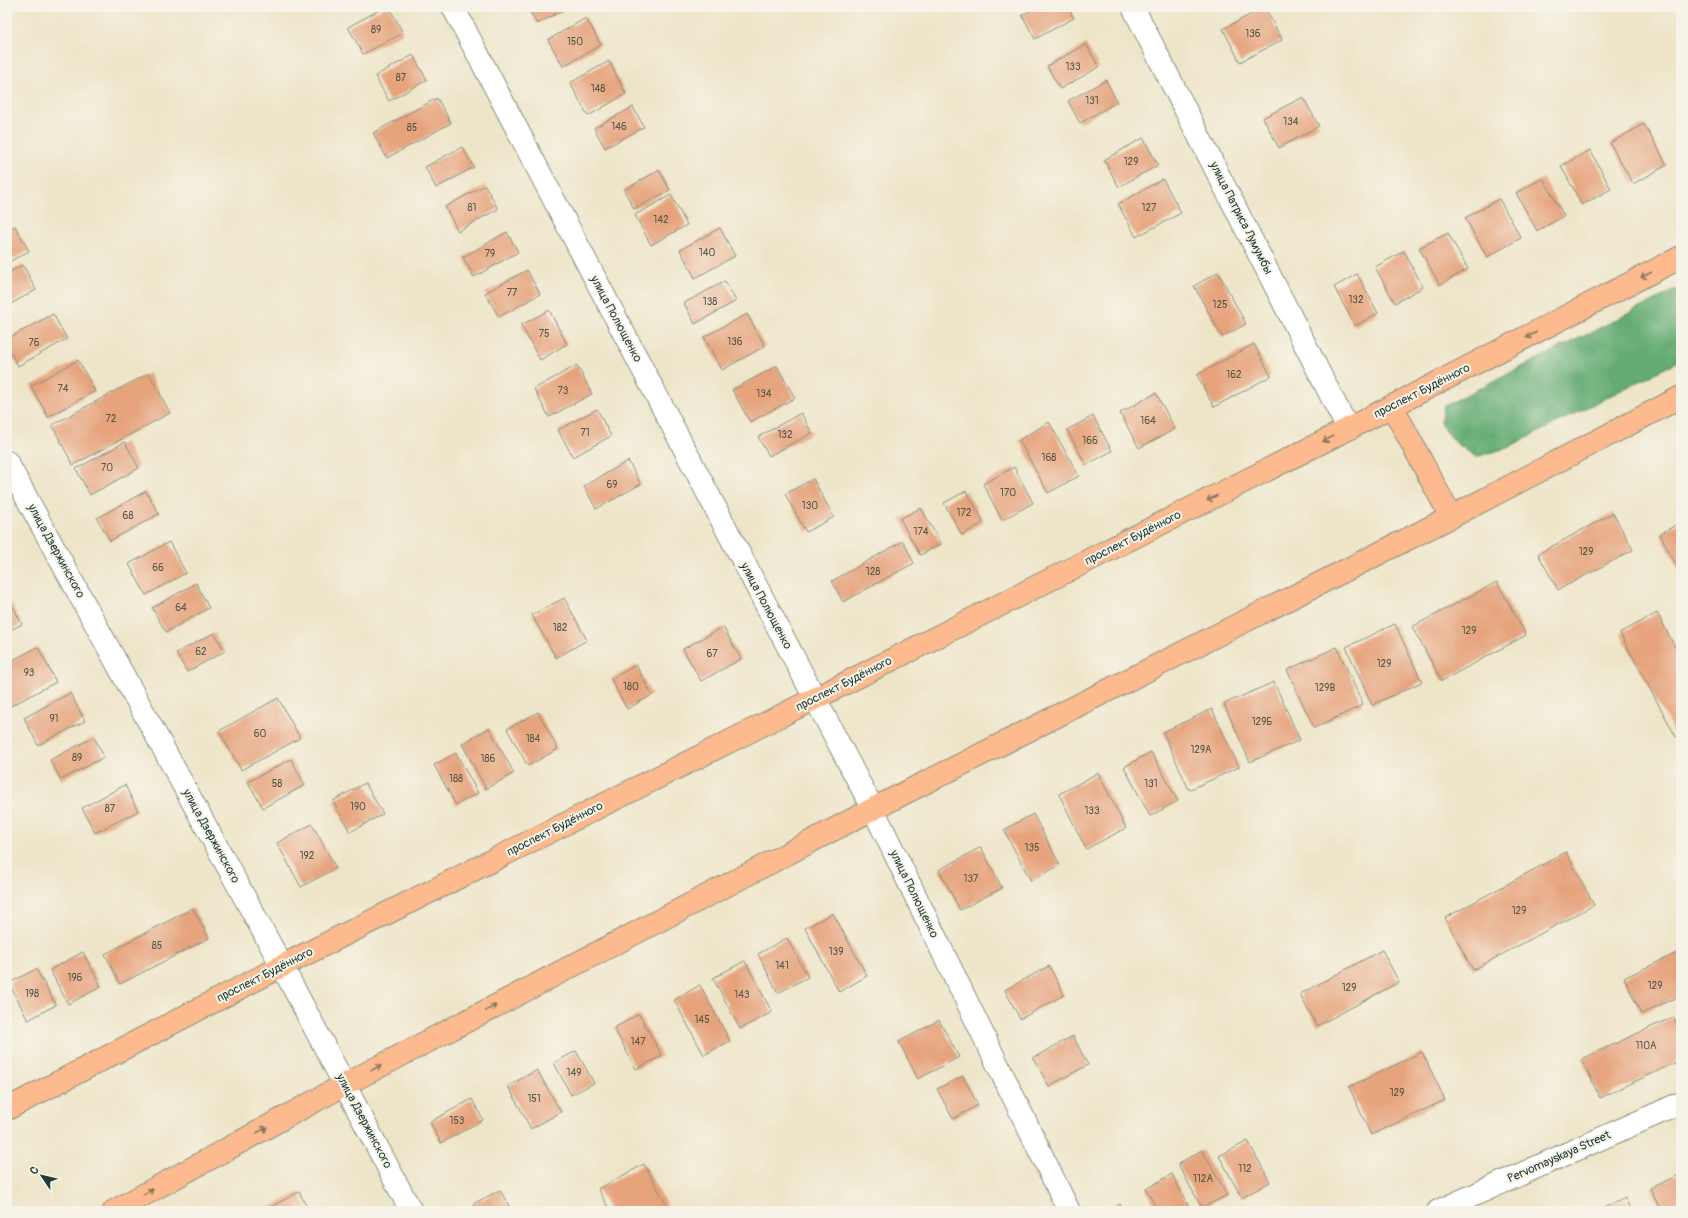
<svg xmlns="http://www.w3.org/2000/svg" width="1688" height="1218" font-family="Pangolin,sans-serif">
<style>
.forest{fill:#64ab72;stroke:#427453}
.building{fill:#e6a37b}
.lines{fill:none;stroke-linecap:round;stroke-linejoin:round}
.minor-casing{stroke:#86917e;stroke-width:24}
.major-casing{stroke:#86917e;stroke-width:24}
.minor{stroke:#fff;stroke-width:22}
.major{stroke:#fcba8e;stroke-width:22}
.oneway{stroke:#82755c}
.labels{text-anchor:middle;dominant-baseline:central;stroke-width:4;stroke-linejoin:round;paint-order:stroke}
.number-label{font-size:10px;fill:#515646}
.street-label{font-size:12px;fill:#1f3d34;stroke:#f7f3e8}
</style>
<rect width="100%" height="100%" fill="#f7f3e8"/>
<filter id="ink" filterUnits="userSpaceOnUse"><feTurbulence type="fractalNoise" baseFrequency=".025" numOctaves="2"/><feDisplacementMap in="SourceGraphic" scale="8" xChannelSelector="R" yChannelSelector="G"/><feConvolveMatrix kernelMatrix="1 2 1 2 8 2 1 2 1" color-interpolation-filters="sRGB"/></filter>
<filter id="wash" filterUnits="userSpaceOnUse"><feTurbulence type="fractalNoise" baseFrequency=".012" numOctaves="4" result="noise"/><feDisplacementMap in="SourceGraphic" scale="16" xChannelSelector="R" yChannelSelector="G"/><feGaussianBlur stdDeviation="0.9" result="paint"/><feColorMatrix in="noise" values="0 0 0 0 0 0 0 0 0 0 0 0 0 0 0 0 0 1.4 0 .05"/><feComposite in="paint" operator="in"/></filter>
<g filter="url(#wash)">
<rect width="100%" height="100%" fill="#eee5c9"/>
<polygon class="forest" points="1681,287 1681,360 1507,448 1476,457 1456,443 1440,424 1444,406"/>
<g id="blocks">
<g class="building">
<polygon points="385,7 389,7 403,33 363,54 348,27"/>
<polygon points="528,7 569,7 537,24"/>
<polygon points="1038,7 1068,7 1074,18 1035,39 1022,15"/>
<polygon points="1265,7 1282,40 1240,62 1223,29"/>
<polygon points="586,18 601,45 563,66 548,40"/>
<polygon points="1086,44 1099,67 1060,89 1047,66"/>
<polygon points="413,55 427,80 389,101 375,76"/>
<polygon points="609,61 626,94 588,116 570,83"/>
<polygon points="1106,80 1117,102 1080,123 1068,101"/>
<polygon points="1303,97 1319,126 1279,148 1263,118"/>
<polygon points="437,98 451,123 387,158 373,133"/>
<polygon points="633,107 644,127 605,148 594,128"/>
<polygon points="1644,124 1667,165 1633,184 1610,143"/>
<polygon points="1143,138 1158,165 1119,187 1104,160"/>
<polygon points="462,147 474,167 436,188 425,167"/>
<polygon points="1590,150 1611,189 1582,205 1561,166"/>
<polygon points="659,170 670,190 634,209 624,190"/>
<polygon points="1543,178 1564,216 1537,231 1516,193"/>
<polygon points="1163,179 1181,213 1136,237 1118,204"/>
<polygon points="485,185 498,209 458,231 445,207"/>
<polygon points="671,195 687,225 651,245 635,215"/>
<polygon points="1499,199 1521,238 1487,257 1465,218"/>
<polygon points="15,226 29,251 7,263 7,230"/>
<polygon points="720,228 735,256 695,278 680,250"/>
<polygon points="507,232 518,252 474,277 463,257"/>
<polygon points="1448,233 1468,269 1440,285 1419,248"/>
<polygon points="1404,251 1423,287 1395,303 1375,267"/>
<polygon points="23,265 36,290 7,306 7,273"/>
<polygon points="527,270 540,294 499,317 485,293"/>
<polygon points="1218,272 1246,324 1222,337 1194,286"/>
<polygon points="1357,274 1378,313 1355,326 1334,287"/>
<polygon points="725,281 736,301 695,324 684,303"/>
<polygon points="549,310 567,344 540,360 521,325"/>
<polygon points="53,314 67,339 18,366 7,347 7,339"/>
<polygon points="747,314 765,346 722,370 704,337"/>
<polygon points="1254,344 1271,376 1214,407 1197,375"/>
<polygon points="78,360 95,391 48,417 31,386"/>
<polygon points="577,365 592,394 549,417 534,389"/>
<polygon points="777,366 795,398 750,422 732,390"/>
<polygon points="149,373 170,413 73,465 52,425"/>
<polygon points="1156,393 1175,429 1139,448 1120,413"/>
<polygon points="597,409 611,436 573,457 558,430"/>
<polygon points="801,413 812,433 769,456 758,437"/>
<polygon points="1093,416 1112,451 1086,465 1067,430"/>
<polygon points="1049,422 1079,476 1048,493 1019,440"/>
<polygon points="125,442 139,468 90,495 76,469"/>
<polygon points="628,461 641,484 596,509 584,486"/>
<polygon points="1014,467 1033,503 1002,520 983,484"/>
<polygon points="813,479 834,517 806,532 785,494"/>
<polygon points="146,491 159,514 110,541 97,518"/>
<polygon points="966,491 984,522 962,535 944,503"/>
<polygon points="921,508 941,544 920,555 900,519"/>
<polygon points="1613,513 1633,550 1558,590 1538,554"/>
<polygon points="1681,522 1681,574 1660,534"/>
<polygon points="903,541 914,563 843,602 832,581"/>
<polygon points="169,542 186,573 146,595 129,564"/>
<polygon points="1497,582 1526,635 1442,681 1412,627"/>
<polygon points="196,583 209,608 166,632 152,608"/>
<polygon points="564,598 587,640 556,658 532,615"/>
<polygon points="10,601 22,624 7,632 7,603"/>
<polygon points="1657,613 1681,658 1681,734 1676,737 1620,633"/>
<polygon points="1395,624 1422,682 1372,705 1346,647"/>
<polygon points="723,627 741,659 701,681 683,649"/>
<polygon points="214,633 225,651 187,672 176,653"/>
<polygon points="38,647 56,682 7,708 7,663"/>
<polygon points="1337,647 1363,705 1314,728 1287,670"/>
<polygon points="636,665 652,695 627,709 611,679"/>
<polygon points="1274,682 1300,740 1250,762 1224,704"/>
<polygon points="70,693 85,721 38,745 24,718"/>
<polygon points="278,698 300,738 241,770 219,731"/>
<polygon points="1212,709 1239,767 1189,790 1163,732"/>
<polygon points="538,712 558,749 528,766 507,729"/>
<polygon points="489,728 514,773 486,789 462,744"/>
<polygon points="94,737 104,757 61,780 50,760"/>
<polygon points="1151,752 1178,801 1150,816 1124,767"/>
<polygon points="456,753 478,793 456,805 434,765"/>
<polygon points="291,759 305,785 263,808 248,782"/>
<polygon points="1098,773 1126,828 1086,849 1059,794"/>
<polygon points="365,783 383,814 350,832 333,801"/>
<polygon points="125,785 138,811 95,833 82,808"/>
<polygon points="1033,814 1060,865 1031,881 1004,830"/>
<polygon points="312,824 336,868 301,887 277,843"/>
<polygon points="981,847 1002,888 960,910 939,870"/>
<polygon points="1566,852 1594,905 1473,970 1445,918"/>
<polygon points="193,908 209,938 120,984 105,954"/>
<polygon points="833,913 867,976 839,992 805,928"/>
<polygon points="787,938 808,977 778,993 758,954"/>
<polygon points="1382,950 1399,982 1317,1026 1300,994"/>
<polygon points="1681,951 1681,995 1641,1014 1624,978"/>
<polygon points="83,952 101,987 68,1004 50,970"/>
<polygon points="745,961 772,1012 740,1029 713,978"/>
<polygon points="1049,966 1064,995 1020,1019 1005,990"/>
<polygon points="36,969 56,1005 28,1020 9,983"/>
<polygon points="700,985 730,1041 704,1055 674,1000"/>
<polygon points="639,1014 662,1056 636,1069 614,1028"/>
<polygon points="1673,1017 1681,1033 1681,1060 1600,1098 1582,1059"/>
<polygon points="939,1020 959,1057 918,1079 899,1042"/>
<polygon points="1073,1036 1088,1065 1049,1086 1033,1058"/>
<polygon points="576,1051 594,1083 571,1095 554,1063"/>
<polygon points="1422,1052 1445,1100 1371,1135 1349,1087"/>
<polygon points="537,1070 561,1112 531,1129 508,1086"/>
<polygon points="963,1076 978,1105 953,1119 937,1089"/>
<polygon points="472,1099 483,1120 441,1143 430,1122"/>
<polygon points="1248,1141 1270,1182 1242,1198 1219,1156"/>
<polygon points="1202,1150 1227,1195 1202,1208 1178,1164"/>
<polygon points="644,1164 670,1211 610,1211 598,1189"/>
<polygon points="1172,1174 1191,1211 1158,1211 1146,1189"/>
<polygon points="1679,1175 1681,1179 1681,1211 1661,1211 1650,1188"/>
<polygon points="500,1190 512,1211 476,1211 473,1204"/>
<polygon points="299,1192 309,1211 269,1211 267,1209"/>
<polygon points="1625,1198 1631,1211 1597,1211"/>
<polygon points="1120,1204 1124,1211 1108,1211"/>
</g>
</g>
</g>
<g filter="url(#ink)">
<use href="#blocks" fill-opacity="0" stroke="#86917e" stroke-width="1"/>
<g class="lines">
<g class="minor-casing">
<g id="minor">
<polyline points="453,7 873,809 1069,1211"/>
<polyline points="1133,7 1348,429"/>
<polyline points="7,462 282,966 411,1211"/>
<polyline points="1438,1211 1681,1103"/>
</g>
</g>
<g class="major-casing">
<g id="major">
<polyline points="1392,406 1451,517"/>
<polyline points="7,1109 282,966 814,699 1348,429 1681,257"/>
<polyline points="114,1211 344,1085 873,809 1451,517 1681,397"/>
</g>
</g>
<use href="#minor" class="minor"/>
<use href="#major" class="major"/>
</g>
<defs><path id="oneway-shaft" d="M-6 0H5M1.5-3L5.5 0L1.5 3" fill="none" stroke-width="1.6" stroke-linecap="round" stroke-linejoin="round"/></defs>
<g class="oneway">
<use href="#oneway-shaft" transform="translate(1646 275) rotate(153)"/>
<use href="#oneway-shaft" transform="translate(1531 335) rotate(153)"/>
<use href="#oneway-shaft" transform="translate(1328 439) rotate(153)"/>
<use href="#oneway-shaft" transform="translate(1212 498) rotate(153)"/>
<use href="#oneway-shaft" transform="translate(491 1008) rotate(-28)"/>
<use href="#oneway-shaft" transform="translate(376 1068) rotate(-28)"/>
<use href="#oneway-shaft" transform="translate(262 1130) rotate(-29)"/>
<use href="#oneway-shaft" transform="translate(148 1192) rotate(-29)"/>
</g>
</g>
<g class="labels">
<g class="number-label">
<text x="376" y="30">89</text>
<text x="1253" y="34">136</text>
<text x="575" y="42">150</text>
<text x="1073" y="67">133</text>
<text x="401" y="78">87</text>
<text x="598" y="89">148</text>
<text x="1092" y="101">131</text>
<text x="1291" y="122">134</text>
<text x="619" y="127">146</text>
<text x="412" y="128">85</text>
<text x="1131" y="162">129</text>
<text x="472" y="208">81</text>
<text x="1149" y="208">127</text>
<text x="661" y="220">142</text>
<text x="707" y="253">140</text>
<text x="490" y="254">79</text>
<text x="512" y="293">77</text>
<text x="1356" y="300">132</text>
<text x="710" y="302">138</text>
<text x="1220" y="305">125</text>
<text x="544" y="334">75</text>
<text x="735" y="342">136</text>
<text x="34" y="343">76</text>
<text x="1234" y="375">162</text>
<text x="63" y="389">74</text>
<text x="563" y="391">73</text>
<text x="764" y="394">134</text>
<text x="111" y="419">72</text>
<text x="1148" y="421">164</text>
<text x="585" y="433">71</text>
<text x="785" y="435">132</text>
<text x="1090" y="441">166</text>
<text x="1049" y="458">168</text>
<text x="107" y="468">70</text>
<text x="612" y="485">69</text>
<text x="1008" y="493">170</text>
<text x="810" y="506">130</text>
<text x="964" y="513">172</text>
<text x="128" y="516">68</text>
<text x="921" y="532">174</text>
<text x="1586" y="552">129</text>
<text x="158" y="568">66</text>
<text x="873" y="572">128</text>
<text x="181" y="608">64</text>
<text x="560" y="628">182</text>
<text x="1469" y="631">129</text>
<text x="201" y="652">62</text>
<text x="712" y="654">67</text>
<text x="1384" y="664">129</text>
<text x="29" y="673">93</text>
<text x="631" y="687">180</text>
<text x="1325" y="688">129В</text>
<text x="54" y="719">91</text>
<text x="1262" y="722">129Б</text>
<text x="260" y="734">60</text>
<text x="533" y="739">184</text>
<text x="1201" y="750">129А</text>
<text x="77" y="758">89</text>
<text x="488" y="759">186</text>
<text x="456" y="779">188</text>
<text x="277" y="784">58</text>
<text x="1151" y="784">131</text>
<text x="358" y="807">190</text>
<text x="110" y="809">87</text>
<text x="1092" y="811">133</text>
<text x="1032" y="848">135</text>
<text x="307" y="856">192</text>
<text x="971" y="879">137</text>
<text x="1519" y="911">129</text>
<text x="157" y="946">85</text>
<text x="836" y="952">139</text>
<text x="782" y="966">141</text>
<text x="75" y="978">196</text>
<text x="1655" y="986">129</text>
<text x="1349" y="988">129</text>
<text x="32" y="994">198</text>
<text x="742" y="995">143</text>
<text x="702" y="1020">145</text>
<text x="638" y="1042">147</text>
<text x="1646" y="1046">110А</text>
<text x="574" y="1073">149</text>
<text x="1397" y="1093">129</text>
<text x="534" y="1099">151</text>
<text x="457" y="1121">153</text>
<text x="1245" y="1169">112</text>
<text x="1203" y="1179">112А</text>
</g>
<g class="street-label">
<text transform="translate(1241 218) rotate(63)">улица Патриса Лумумбы</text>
<text transform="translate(616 319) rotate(62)">улица Полющенко</text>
<text transform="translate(1422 391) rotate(-27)">проспект Будённого</text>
<text transform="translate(1133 538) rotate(-27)">проспект Будённого</text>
<text transform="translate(56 551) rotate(61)">улица Дзержинского</text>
<text transform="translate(766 606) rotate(62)">улица Полющенко</text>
<text transform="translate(844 684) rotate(-27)">проспект Будённого</text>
<text transform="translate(555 829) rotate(-27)">проспект Будённого</text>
<text transform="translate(211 836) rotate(61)">улица Дзержинского</text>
<text transform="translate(914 894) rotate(64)">улица Полющенко</text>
<text transform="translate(265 975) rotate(-27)">проспект Будённого</text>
<text transform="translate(364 1121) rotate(62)">улица Дзержинского</text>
<text transform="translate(1559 1157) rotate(-24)">Pervomayskaya Street</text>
</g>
</g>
<rect width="1688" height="1218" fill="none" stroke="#f7f3e8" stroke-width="24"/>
<g transform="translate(42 1176) rotate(305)" stroke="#f7f3e8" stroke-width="3" paint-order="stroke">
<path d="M0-3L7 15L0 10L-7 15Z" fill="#1f3d34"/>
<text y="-6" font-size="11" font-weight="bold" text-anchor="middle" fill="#1f3d34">С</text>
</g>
</svg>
